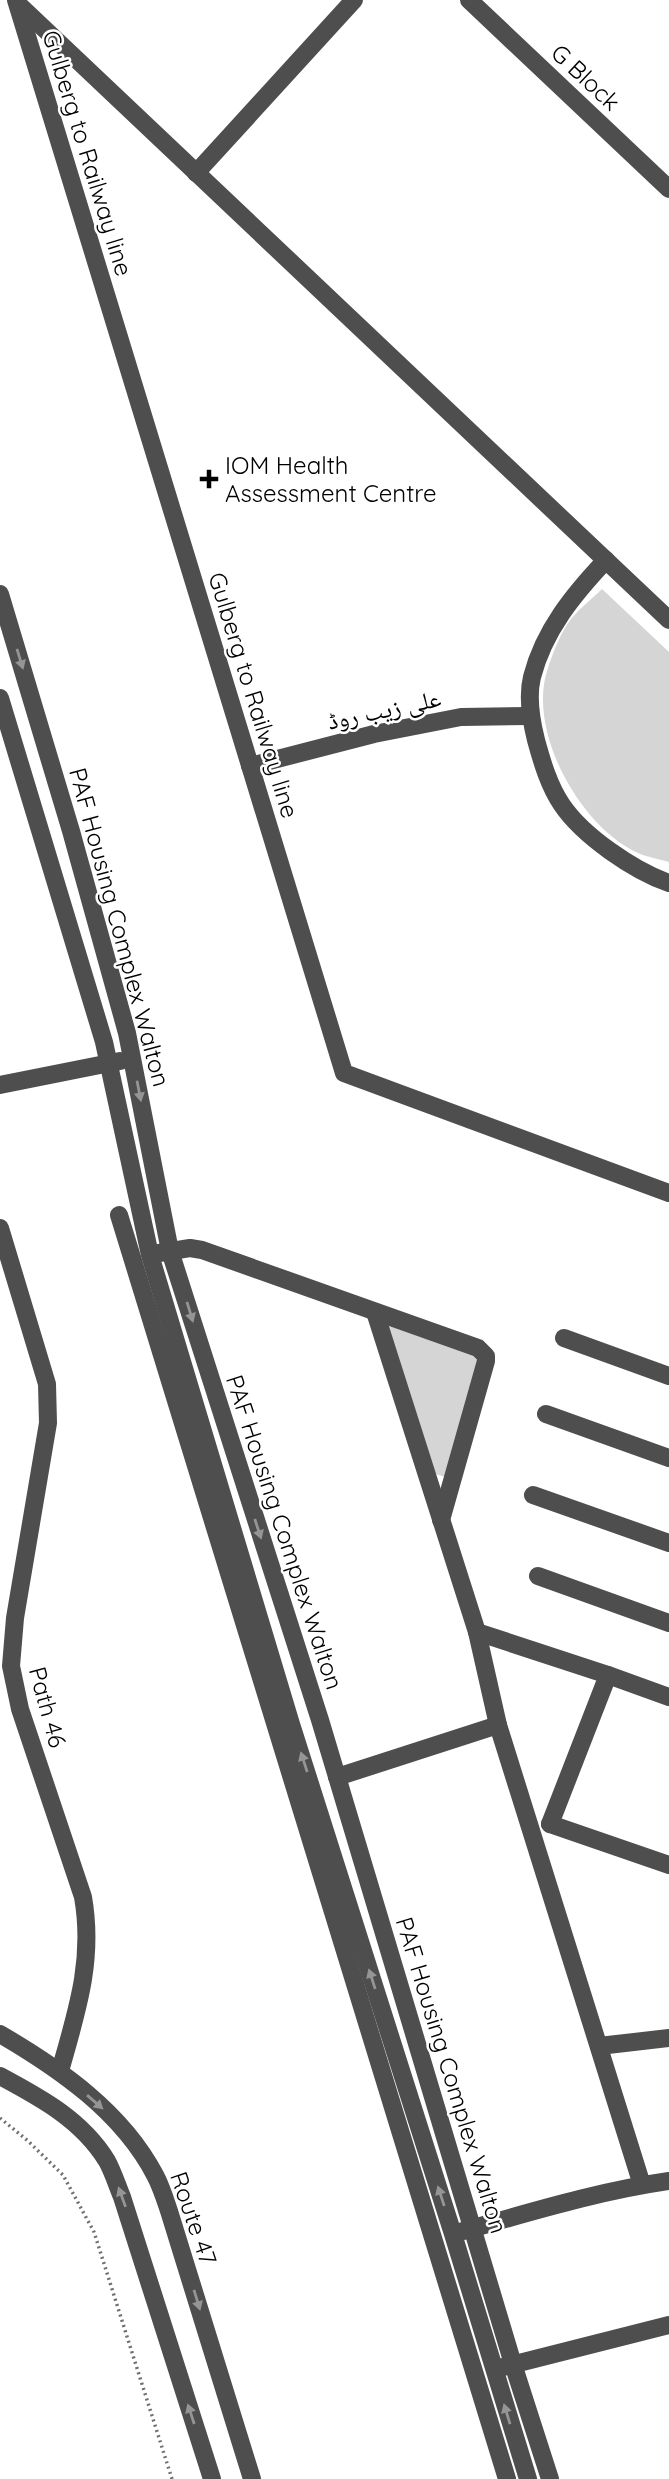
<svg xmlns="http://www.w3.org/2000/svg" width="669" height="2479" font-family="Quicksand,'Noto Naskh Arabic',sans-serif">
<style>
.green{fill:#d5d5d5}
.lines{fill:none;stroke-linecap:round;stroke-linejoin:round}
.path{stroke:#707070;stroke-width:3.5;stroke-dasharray:2 3.5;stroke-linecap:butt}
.minor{stroke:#4e4e4e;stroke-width:18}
.oneway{fill:#959595}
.poi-dot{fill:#000;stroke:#fff;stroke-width:2.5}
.labels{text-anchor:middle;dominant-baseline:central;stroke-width:5;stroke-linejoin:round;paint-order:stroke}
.street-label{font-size:24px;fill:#000;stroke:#fff}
.poi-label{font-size:24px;fill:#000;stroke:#fff;text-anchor:start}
</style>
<rect width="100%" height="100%" fill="#fff"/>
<g class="green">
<path d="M602,589L669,652V862C659,859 647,857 638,853C580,827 526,730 548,668C553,652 561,632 571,619C580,608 592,599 602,589Z"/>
<polygon points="385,1322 478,1357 449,1478 432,1473"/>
</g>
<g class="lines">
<polyline class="path" points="0,2118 28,2141 63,2175 94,2232 172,2479"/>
<g class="minor">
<polyline points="16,0 344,1073 669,1193"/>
<polyline points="469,0 669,189"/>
<polyline points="18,4 669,620"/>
<polyline points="196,173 354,0"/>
<path d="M606,560C574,594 544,630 532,677C527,697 531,720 536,740C542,762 549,786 562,805C583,836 634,871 669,883"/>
<polyline points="0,594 71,831 127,1033 170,1251 320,1720 513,2364 550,2479"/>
<polyline points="0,698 104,1042 150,1255 291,1724 453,2234 528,2479"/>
<polyline points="250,766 374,734 461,717 530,716"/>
<polyline points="0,1085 120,1061"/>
<polyline points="119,1215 507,2479"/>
<path d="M0,1228L47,1384L48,1423L15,1618L11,1666L20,1709L83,1897C94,1960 77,2011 60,2071"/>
<polyline points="159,1253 190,1248 202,1250 478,1348 486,1356 486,1361 441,1520"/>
<polyline points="375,1312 477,1632 498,1725 642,2185"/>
<polyline points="564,1338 669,1376"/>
<polyline points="546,1414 669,1458"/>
<polyline points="533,1495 669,1543"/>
<polyline points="538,1576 669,1623"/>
<polyline points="477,1632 608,1675 550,1824"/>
<polyline points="608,1675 669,1697"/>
<polyline points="337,1777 498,1725"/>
<polyline points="550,1824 669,1865"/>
<path d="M0,2034C60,2069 122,2112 155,2175C161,2186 165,2199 169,2211L252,2479"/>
<polyline points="599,2046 669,2038"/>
<path d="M0,2076C41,2098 82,2120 107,2161C113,2172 117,2185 122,2197L212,2479"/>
<path d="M463,2231C531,2212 599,2191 669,2181"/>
<polyline points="503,2367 669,2325"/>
</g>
</g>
<defs><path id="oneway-solid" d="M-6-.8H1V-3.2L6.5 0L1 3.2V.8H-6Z" transform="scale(1.75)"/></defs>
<g class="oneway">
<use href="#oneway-solid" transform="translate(20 659) rotate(73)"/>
<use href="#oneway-solid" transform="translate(139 1091) rotate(79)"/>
<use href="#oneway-solid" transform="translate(190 1312) rotate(73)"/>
<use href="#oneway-solid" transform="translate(258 1529) rotate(72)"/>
<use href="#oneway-solid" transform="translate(304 1762) rotate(-108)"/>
<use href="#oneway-solid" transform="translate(372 1979) rotate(-108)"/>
<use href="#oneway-solid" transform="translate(95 2102) rotate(41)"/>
<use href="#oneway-solid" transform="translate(441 2196) rotate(-108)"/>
<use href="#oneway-solid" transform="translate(122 2197) rotate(-110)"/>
<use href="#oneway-solid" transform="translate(197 2300) rotate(73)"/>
<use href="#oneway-solid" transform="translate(191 2414) rotate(-108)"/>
<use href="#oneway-solid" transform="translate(507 2414) rotate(-107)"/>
</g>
<path class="poi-dot" d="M205.5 468.5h7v7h7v7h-7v7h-7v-7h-7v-7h7z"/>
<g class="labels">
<g class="street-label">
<text transform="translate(586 77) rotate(43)">G Block</text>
<text transform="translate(88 153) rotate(73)">Gulberg to Railway line</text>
<text transform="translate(254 695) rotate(73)">Gulberg to Railway line</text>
<text transform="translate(384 709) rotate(-12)">علی زیب روڈ</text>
<text transform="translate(120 927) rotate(75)">PAF Housing Complex Walton</text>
<text transform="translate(285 1532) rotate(72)">PAF Housing Complex Walton</text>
<text transform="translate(48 1707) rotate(75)">Path 46</text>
<text transform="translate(452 2075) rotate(73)">PAF Housing Complex Walton</text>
<text transform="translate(194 2218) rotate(71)">Route 47</text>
</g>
<g class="poi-label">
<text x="225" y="465">IOM Health<tspan x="225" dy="28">Assessment Centre</tspan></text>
</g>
</g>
</svg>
